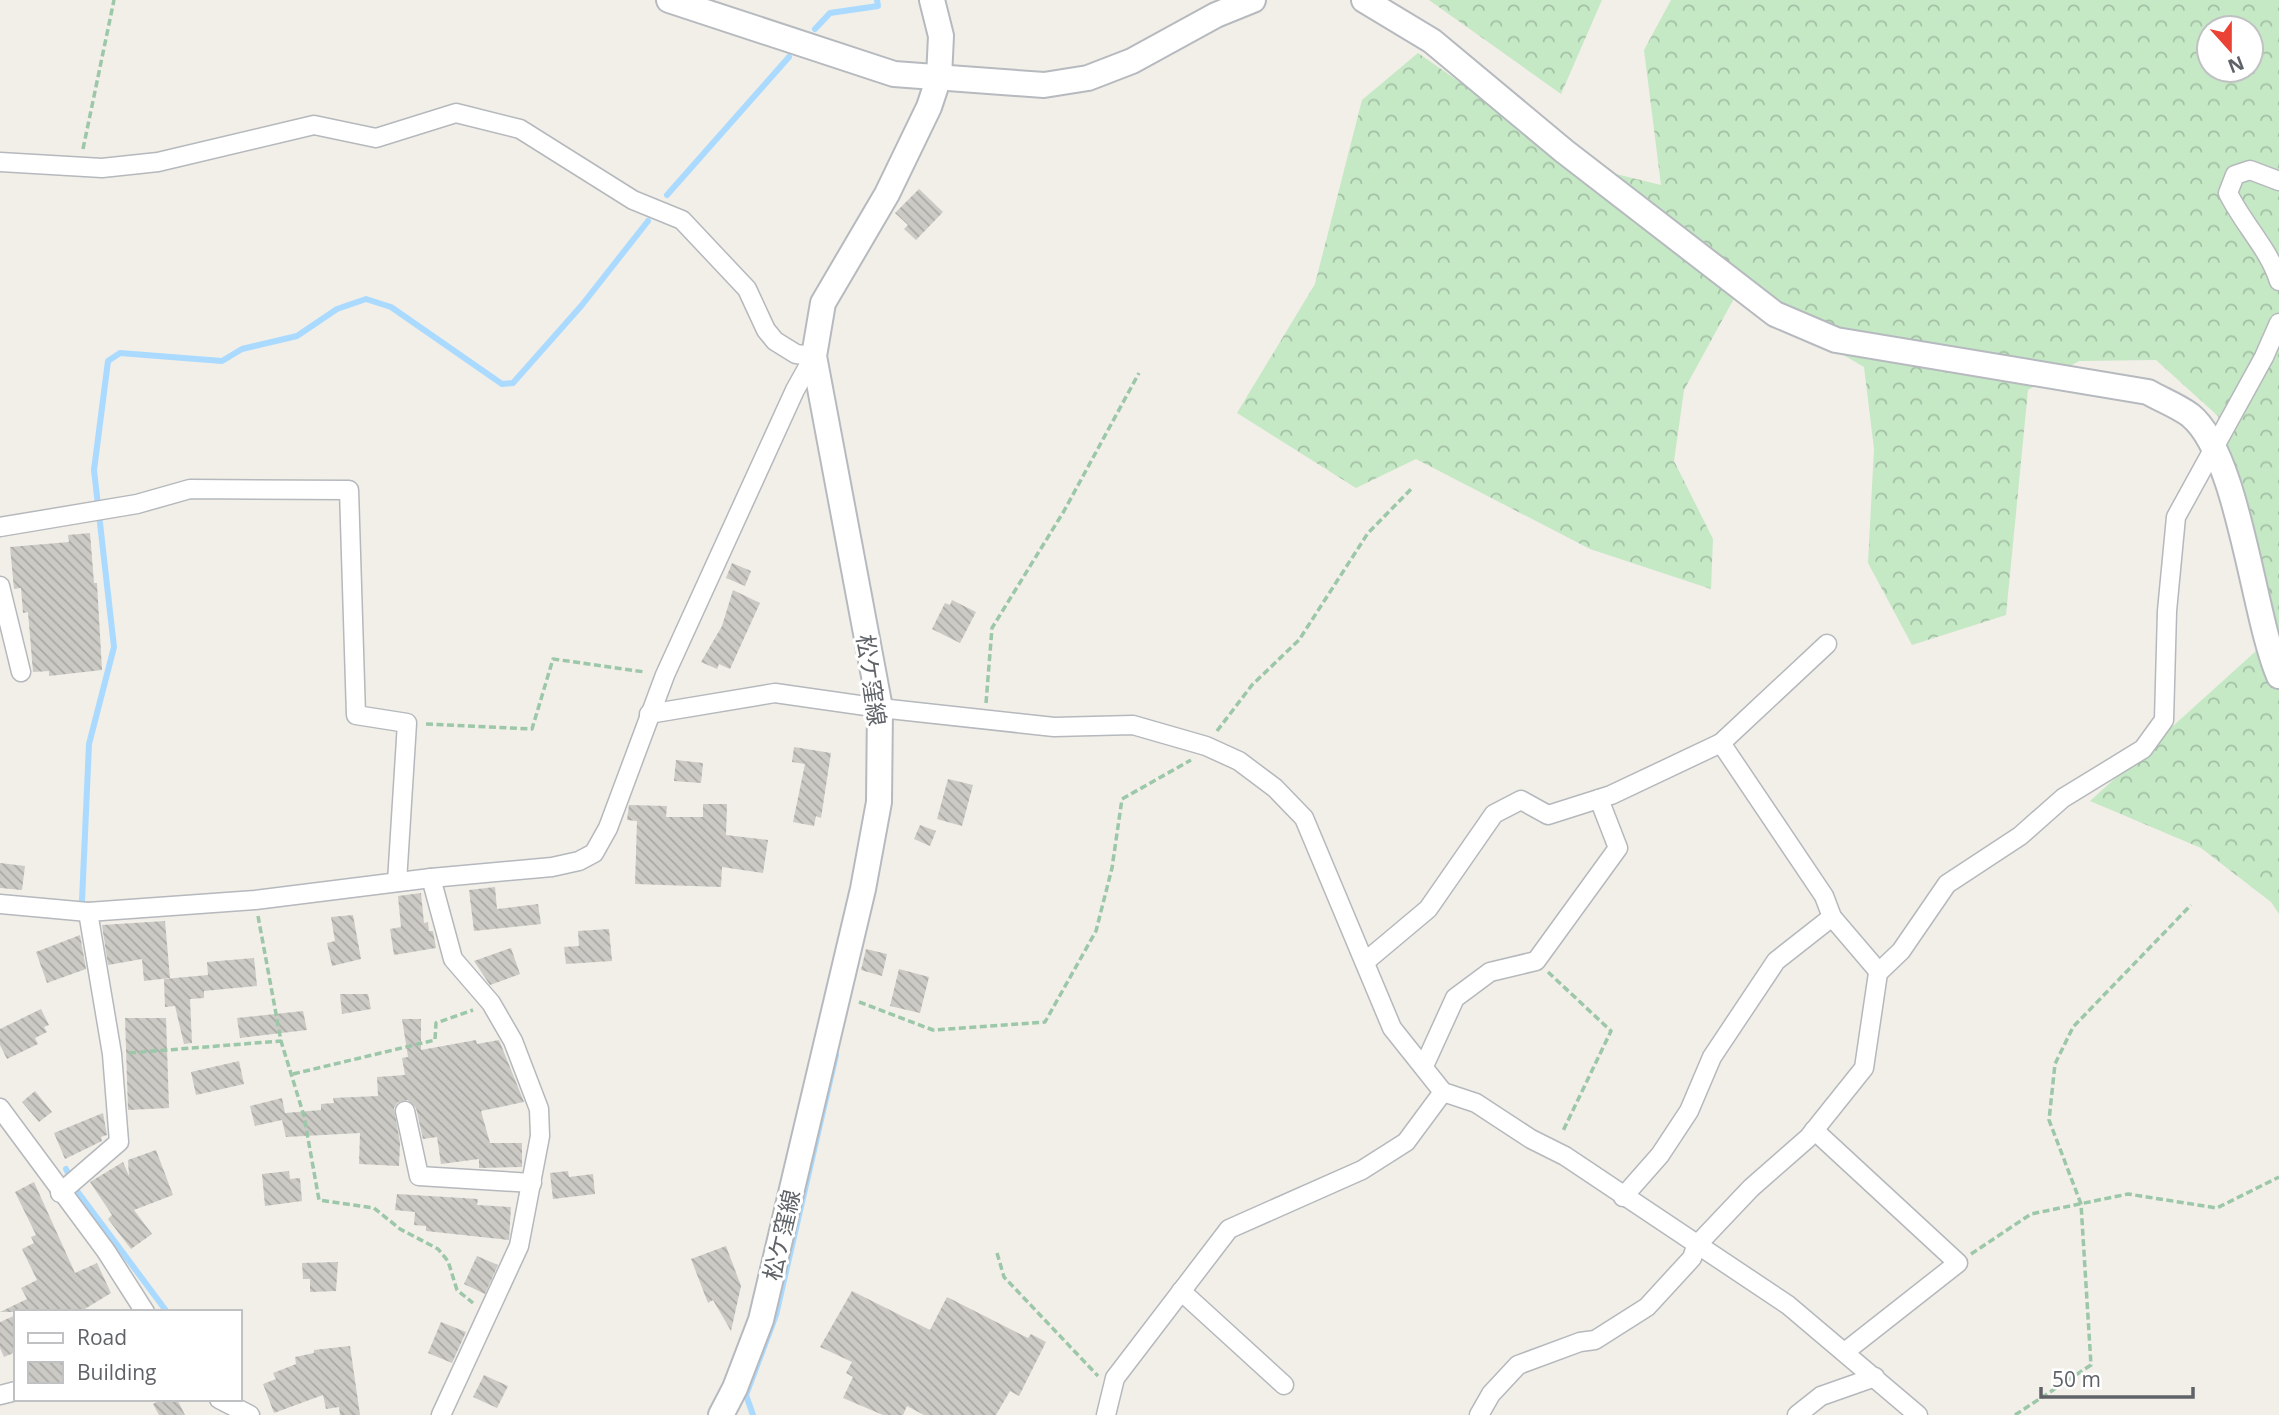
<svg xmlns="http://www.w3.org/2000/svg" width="2279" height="1415" font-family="'Open Sans','Noto Sans JP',sans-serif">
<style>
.forest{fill:url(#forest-crowns);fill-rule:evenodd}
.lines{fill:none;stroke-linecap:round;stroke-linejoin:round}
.stream{stroke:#aadaff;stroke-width:6}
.building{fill:url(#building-back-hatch)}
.street-casing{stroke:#b5b8bc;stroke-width:21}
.secondary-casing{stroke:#b6babf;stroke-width:28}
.path{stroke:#9cc7a9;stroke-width:3.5;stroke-dasharray:7 3.5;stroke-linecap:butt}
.street{stroke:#fff;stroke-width:18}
.secondary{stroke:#fff;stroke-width:24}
.labels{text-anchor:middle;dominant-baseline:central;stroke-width:6;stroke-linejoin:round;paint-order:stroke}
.street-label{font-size:23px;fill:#5f6368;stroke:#fff}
</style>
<defs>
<pattern id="forest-crowns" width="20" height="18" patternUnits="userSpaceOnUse" patternTransform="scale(1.75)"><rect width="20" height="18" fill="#c5e8c5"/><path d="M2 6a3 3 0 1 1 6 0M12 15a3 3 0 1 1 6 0" fill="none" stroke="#a3c0a4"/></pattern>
<pattern id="building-back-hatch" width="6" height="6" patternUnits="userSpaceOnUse" patternTransform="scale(1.75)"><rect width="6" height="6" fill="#cccac5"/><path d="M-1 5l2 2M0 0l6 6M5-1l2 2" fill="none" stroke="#a9a8a4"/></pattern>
</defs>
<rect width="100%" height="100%" fill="#f1efe8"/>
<g class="forest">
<polygon points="1429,0 1602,0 1561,94"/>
<path d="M1671,0H2279V914L2271,902L2201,848L2090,801L2256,651L2248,519L2218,416L2156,360L2079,361L2028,390L2006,615L1912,645L1868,563L1874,449L1864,367L1737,293L1684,390L1674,461L1713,539L1711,589L1590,549L1416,459L1356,488L1237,413L1315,284L1362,100L1418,53L1579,165L1661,185L1644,50ZM2209,28H2251V70H2209Z"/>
</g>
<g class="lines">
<g class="stream">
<polyline points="815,29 830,13 878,6 877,0"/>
<polyline points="667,195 789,57"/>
<polyline points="82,901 89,744 114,647 94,470 108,361 120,353 222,361 242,349 297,336 337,309 366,299 391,307 502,384 513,383 582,305 648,221"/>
<polyline points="66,1169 77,1191 167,1312"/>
<polyline points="753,1415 746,1395 776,1315 836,1055"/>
</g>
</g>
<g class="building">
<polygon points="919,189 943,212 916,240 904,229 908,225 895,213"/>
<polygon points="90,533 94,583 97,583 102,670 49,676 49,671 33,672 28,612 23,613 21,588 14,589 10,547 69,542 68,535"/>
<polygon points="732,563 751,571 745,586 726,578"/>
<polygon points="733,590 760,603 730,669 719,664 717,669 701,662 722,626"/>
<polygon points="952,600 976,612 960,643 932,629 945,603 950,605"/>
<polygon points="794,747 831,753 821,818 816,816 814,826 793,822 805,764 792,762"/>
<polygon points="676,760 703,763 701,783 674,781"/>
<polygon points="948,779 973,785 962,826 937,819"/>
<polygon points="703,804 727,804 726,835 768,840 763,873 722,867 721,887 635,884 637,821 627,820 629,805 667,806 666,817 703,817"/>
<polygon points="920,825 936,831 930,846 914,839"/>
<polygon points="0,863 25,866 22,890 0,888"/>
<polygon points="495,887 497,909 538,904 541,924 474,931 469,890"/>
<polygon points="421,893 424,923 428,922 429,931 433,931 436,948 394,955 390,929 401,927 398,896"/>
<polygon points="353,915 361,959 332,966 327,943 335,941 331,917"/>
<polygon points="165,921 170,978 144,981 142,959 108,965 102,925"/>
<polygon points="609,929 612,961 566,964 564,947 579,946 578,931"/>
<polygon points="80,935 86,969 47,983 36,952"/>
<polygon points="511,948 520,974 490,985 474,961"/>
<polygon points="866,949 887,954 882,976 861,970"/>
<polygon points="254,958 257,986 204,991 204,998 190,999 192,1043 184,1044 175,1006 165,1007 164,979 208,975 207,962"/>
<polygon points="899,969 929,977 920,1013 890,1006"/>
<polygon points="340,994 368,994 371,1009 342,1014"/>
<polygon points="41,1009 49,1025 44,1027 47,1032 35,1038 38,1044 7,1059 0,1045 0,1029"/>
<polygon points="303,1011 307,1030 240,1038 237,1018"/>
<polygon points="125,1018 166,1018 169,1108 128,1110"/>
<polygon points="402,1019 421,1019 421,1050 476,1040 477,1044 499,1040 524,1102 481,1111 490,1143 522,1143 522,1167 479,1168 479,1159 441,1164 437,1137 423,1139 416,1108 408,1100 398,1102 394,1108 400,1143 399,1166 359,1164 360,1133 286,1137 282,1120 255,1126 250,1106 282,1098 285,1113 321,1110 321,1104 334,1103 333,1098 378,1096 377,1077 405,1075 402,1058 408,1057"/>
<polygon points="239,1061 244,1084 196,1095 191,1072"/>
<polygon points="35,1091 52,1112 39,1122 22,1102"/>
<polygon points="103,1113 107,1135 101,1137 102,1141 65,1159 54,1133"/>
<polygon points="156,1150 173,1195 134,1210 152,1234 131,1249 108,1219 112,1215 90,1182 123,1162 129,1176 128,1160"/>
<polygon points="289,1171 290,1179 300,1178 302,1201 265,1206 262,1174"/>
<polygon points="568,1171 569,1177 593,1174 595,1194 553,1199 550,1173"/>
<polygon points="34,1182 75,1273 97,1263 111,1293 80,1312 0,1312 27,1299 21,1288 37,1280 22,1249 34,1243 31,1237 36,1235 15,1192"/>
<polygon points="397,1194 478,1199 477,1205 511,1207 509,1240 426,1231 426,1226 414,1225 415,1212 395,1210"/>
<polygon points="726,1246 741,1286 731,1331 713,1300 708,1303 691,1259"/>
<polygon points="477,1256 498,1265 485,1294 464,1284"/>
<polygon points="338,1262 336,1291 310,1292 310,1279 303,1279 302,1263"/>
<polygon points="852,1291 930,1330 947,1297 1028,1338 1031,1334 1046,1342 1019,1396 1010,1391 996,1415 924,1415 907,1406 903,1415 883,1415 843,1398 853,1377 846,1373 852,1362 820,1347"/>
<polygon points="16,1315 16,1352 4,1357 0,1348 0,1322"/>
<polygon points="441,1322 466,1332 452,1363 428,1353"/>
<polygon points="350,1346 360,1415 340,1415 339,1407 326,1409 323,1395 274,1413 263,1384 276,1379 273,1373 296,1364 295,1357 314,1353 314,1350"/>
<polygon points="484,1375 508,1386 497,1408 473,1397"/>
<polygon points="162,1399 177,1399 185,1415 159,1415 153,1404"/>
</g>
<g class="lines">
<g class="street-casing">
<g id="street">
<polyline points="0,162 102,168 158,162 314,125 376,138 456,113 520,129 633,200 682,220 747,289 766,330 775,341 796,354 814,356 795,390 665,675 608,828 594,853 579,861 552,867 431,878 255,900 88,912 0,904"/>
<path d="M2279,181L2250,170L2235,175L2228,193C2243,224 2269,249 2279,281"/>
<polyline points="0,527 137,504 190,489 349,490 356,715 407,723 397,882"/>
<polyline points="0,586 21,672"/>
<polyline points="649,714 775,693 880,708 1054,727 1133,725 1206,746 1239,761 1275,788 1304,818 1392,1028 1443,1092 1476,1103 1531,1139 1565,1156 1788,1305 1918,1415"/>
<polyline points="1721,743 1824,896 1832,917 1879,972"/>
<polyline points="431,878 453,959 491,1003 513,1041 539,1109 540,1136 519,1246 441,1415"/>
<polyline points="1366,961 1428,909 1494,814 1521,800 1548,815 1611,795 1721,743 1827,644"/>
<polyline points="1424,1066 1455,998 1490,972 1536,961 1618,848 1599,799"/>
<polyline points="0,1108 106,1251 145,1312"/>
<polyline points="405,1111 419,1176 532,1183"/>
<polyline points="1814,1130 1958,1263 1846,1351"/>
<polyline points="60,1193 119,1142 112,1054 88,912"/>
<polyline points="1623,1197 1660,1155 1689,1111 1712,1057 1776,961 1832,917"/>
<polyline points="1181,1291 1284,1385"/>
<polyline points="0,1395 16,1391"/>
<polyline points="219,1399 250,1415"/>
<polyline points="1106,1415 1115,1378 1229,1229 1362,1170 1406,1142 1443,1092"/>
<polyline points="1479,1415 1491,1394 1518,1365 1580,1342 1595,1340 1647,1307 1692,1258 1696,1246 1751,1188 1808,1138 1864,1068 1878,973 1901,951 1947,884 2020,836 2063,798 2143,749 2164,720 2167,611 2176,517 2264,357 2279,323"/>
<polyline points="1797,1415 1821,1396 1875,1377"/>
</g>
</g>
<g class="secondary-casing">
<g id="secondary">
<polyline points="669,0 894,74 1044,85 1088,78 1132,61 1216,15 1253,0"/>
<path d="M1364,0L1432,41L1564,151L1775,314L1836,340L2148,392C2162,400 2178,406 2190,415C2239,454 2253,616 2279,676"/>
<polyline points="721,1415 735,1388 761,1320 863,889 879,802 880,708 814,356 823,303 887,194 929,107 939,77 941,36 932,0"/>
</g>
</g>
<g class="path">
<polyline points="83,149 114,0"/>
<polyline points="986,703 992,628 1064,511 1139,373"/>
<polyline points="426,724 532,729 553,659 645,672"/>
<polyline points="1217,731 1252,685 1299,640 1368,533 1413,487"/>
<polyline points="258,916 281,1041 304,1116 319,1200 374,1208 400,1229 438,1249 448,1261 457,1290 473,1303"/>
<polyline points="1548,972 1611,1031 1562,1133"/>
<polyline points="859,1002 933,1030 1045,1022 1096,931 1112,868 1122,799 1191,760"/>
<polyline points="129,1053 281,1041"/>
<polyline points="293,1074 435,1040 436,1023 473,1010"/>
<polyline points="997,1253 1004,1277 1098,1376"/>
<polyline points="1971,1254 2031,1214 2128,1194 2217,1208 2279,1177"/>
<polyline points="2015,1415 2091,1365 2081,1204 2049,1120 2055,1064 2073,1027 2191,905"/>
</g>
<use href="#street" class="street"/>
<use href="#secondary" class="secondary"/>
</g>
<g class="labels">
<g class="street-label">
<text transform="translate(872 680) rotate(82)">松ケ窪線</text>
<text transform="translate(781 1235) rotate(-77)">松ケ窪線</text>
</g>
</g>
<rect x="14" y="1310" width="228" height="91" fill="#ffffff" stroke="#bfc1c3" stroke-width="2"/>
<rect x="28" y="1333" width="35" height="10" fill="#ffffff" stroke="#bfc1c3" stroke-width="2"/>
<text x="77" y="1345" font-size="21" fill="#5f6368">Road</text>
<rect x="28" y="1362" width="35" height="21" fill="url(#building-back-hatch)" stroke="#bfc1c3" stroke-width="2"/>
<text x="77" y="1380" font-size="21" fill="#5f6368">Building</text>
<g transform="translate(2230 49) rotate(159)"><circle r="33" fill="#ffffff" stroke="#bfc1c3" stroke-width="2"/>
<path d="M0-5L12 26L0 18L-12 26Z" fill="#ea4335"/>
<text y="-10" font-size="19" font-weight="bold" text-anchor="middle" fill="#5f6368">N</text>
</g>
<path d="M2041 1387v10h152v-10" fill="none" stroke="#5f6368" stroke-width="3.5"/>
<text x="2052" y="1387" font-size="21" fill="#5f6368" stroke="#ffffff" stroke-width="5" paint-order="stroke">50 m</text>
</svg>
